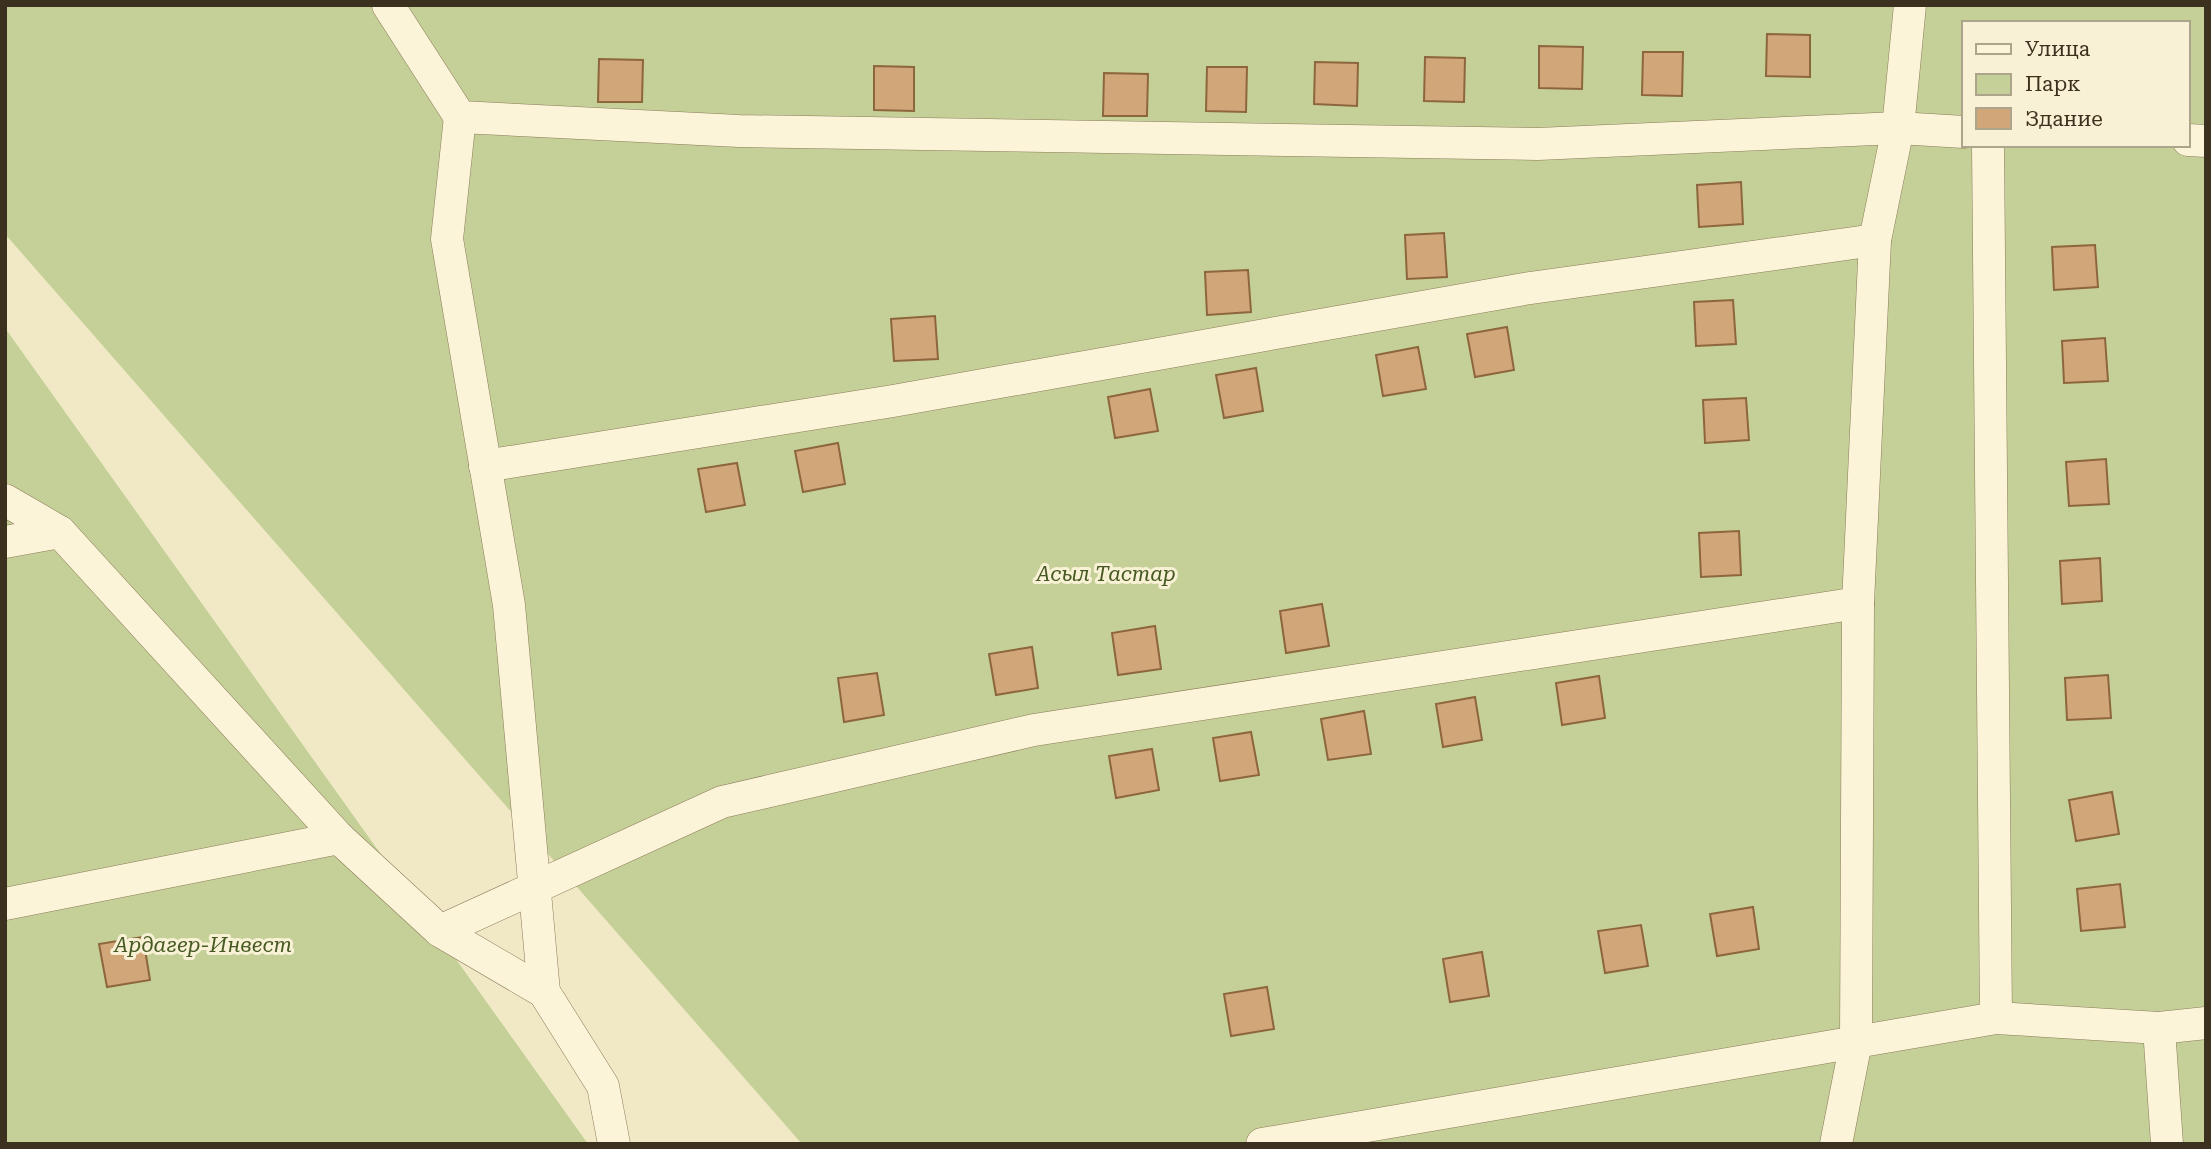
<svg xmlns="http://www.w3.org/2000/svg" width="2211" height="1149" font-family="'Roboto Serif',serif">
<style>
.green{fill:#c4d097;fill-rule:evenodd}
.building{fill:#d1a678;stroke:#8e663e;stroke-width:2}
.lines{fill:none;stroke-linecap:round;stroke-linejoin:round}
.street-casing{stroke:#8d7a59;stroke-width:33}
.street{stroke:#fbf4d9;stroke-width:32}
.labels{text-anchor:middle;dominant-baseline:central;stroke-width:6;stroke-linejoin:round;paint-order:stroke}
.park-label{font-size:21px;font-style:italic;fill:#475a23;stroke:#f8f1d5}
</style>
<rect width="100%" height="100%" fill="#f1e8c5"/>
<g class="green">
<path d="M5,5H2206V1144H802L5,234ZM1964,23H2188V145H1964Z"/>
<polygon points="5,328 588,1144 5,1144"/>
</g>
<g class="building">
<polygon points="1767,34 1810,35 1810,77 1766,76"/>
<polygon points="1539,46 1583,47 1582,89 1539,88"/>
<polygon points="1643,52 1683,52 1682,96 1642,95"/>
<polygon points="1425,57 1465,58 1464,102 1424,101"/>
<polygon points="599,59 643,60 642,102 598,102"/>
<polygon points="1315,62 1358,63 1357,106 1314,104"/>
<polygon points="874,66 914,67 914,111 874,110"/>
<polygon points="1207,67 1247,67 1246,112 1206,111"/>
<polygon points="1104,73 1148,74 1147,116 1103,116"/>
<polygon points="1741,182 1743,224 1699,227 1697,185"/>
<polygon points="1444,233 1447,277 1407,279 1405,235"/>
<polygon points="2095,245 2098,287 2054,290 2052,247"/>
<polygon points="1248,270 1251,312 1207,315 1205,272"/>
<polygon points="1733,300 1736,344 1696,346 1694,302"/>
<polygon points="935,316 938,359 894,361 891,319"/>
<polygon points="1507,327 1514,370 1475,377 1467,334"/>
<polygon points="2105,338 2108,381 2064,383 2062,341"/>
<polygon points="1418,347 1426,389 1383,396 1376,355"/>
<polygon points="1256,368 1263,411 1224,418 1216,375"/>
<polygon points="1150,389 1158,431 1115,438 1108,397"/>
<polygon points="1746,398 1749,440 1705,443 1703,400"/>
<polygon points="838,443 845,484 803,492 795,451"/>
<polygon points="2106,459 2109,504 2069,506 2066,462"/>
<polygon points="737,463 745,505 706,512 698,469"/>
<polygon points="1739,531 1741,575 1701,577 1699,533"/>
<polygon points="2100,558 2102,601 2062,604 2060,561"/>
<polygon points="1322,604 1329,646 1286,653 1280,611"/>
<polygon points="1155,626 1161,669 1118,675 1112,633"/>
<polygon points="1032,647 1038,688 996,695 989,654"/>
<polygon points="877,673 884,715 844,722 838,678"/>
<polygon points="2108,675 2111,718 2067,720 2065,678"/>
<polygon points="1599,676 1605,718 1562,725 1556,683"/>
<polygon points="1475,697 1482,740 1443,747 1436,704"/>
<polygon points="1364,711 1371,754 1328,760 1321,719"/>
<polygon points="1251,732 1259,775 1220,781 1213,738"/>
<polygon points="1152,749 1159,790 1116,798 1109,756"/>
<polygon points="2112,792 2119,834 2076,841 2069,800"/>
<polygon points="2120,884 2125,927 2081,931 2077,889"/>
<polygon points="1753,907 1759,949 1717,956 1710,914"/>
<polygon points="1641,925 1648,966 1605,973 1598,931"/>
<polygon points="143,937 150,980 107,987 99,944"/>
<polygon points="1482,952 1489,996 1450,1002 1443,959"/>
<polygon points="1267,987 1274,1029 1231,1036 1224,994"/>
</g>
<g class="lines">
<g class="street-casing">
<g id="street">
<polyline points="388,5 460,117 739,131 1538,144 1898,128 1964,132"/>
<polyline points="460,117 447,239 509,605 544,992"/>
<polyline points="2188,140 2206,141"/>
<polyline points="1988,145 1996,1018"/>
<polyline points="485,466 893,401 1524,289 1875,240"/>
<polyline points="5,500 60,532 5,542"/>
<polyline points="60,532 339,838 440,931 544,992 603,1086 614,1144"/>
<polyline points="5,904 339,838"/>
<polyline points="440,931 722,802 1034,730 1858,603"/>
<polyline points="2159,1028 2167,1144"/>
<polyline points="1262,1144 1856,1042 1858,603 1875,240 1898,128 1910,5"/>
<polyline points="1836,1144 1856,1042 1996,1018 2159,1028 2206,1023"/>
</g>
</g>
<use href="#street" class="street"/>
</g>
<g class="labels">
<g class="park-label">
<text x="1106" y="574">Асыл Тастар</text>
<text x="203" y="945">Ардагер-Инвест</text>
</g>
</g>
<rect width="2211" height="1149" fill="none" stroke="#3c301e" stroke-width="14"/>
<rect x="1962" y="21" width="228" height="126" fill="#f8f1d5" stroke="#ada48c" stroke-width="2"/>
<rect x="1976" y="44" width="35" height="10" fill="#fbf4d9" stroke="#ada48c" stroke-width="2"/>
<text x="2025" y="56" font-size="21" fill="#3c301e">Улица</text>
<rect x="1976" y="74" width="35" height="21" fill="#c4d097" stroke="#ada48c" stroke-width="2"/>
<text x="2025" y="91" font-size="21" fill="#3c301e">Парк</text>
<rect x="1976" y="108" width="35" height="21" fill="#d1a678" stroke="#ada48c" stroke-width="2"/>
<text x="2025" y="126" font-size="21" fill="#3c301e">Здание</text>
</svg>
